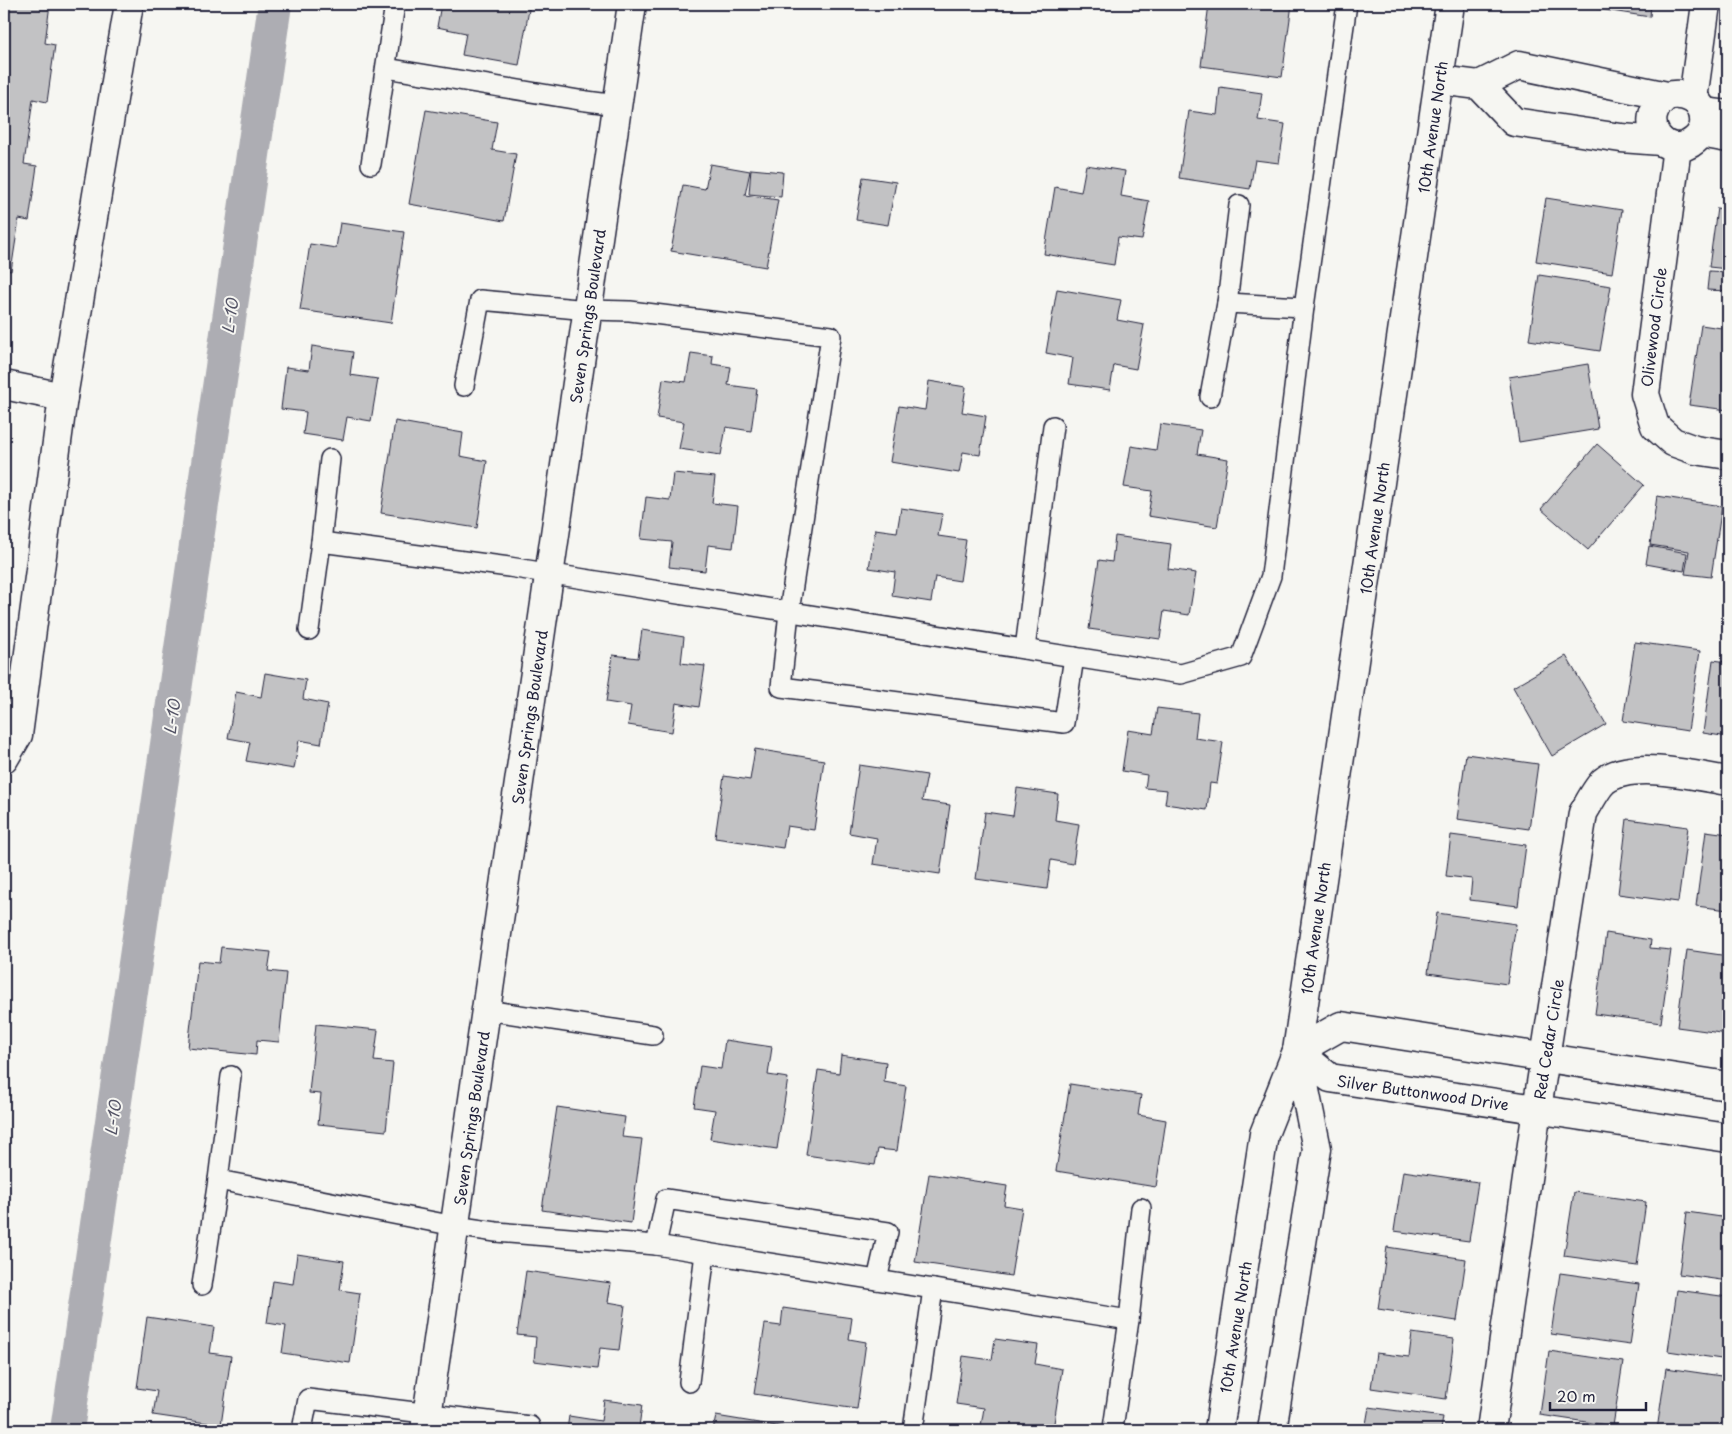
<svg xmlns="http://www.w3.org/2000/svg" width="1732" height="1434" font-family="'Playpen Sans',sans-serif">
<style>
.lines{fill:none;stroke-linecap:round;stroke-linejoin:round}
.canal{stroke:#adadb3;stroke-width:34}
.building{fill:#c2c2c4;stroke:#22223b}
.lane-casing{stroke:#22223b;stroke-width:22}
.street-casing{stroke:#22223b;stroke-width:31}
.secondary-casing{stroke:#22223b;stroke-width:31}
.lane{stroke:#f6f6f2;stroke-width:19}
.street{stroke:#f6f6f2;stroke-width:28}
.secondary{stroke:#f6f6f2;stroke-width:28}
.labels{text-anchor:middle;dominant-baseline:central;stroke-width:4;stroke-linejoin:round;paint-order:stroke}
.street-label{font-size:15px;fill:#22223b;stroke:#f6f6f2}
.water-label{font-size:16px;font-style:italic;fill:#535365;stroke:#f6f6f2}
</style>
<rect width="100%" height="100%" fill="#f6f6f2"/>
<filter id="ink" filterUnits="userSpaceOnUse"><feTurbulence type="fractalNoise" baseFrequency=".02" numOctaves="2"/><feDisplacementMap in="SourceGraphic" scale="10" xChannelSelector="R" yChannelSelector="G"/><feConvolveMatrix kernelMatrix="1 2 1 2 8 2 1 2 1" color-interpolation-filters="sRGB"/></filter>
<g filter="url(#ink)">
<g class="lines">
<polyline class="canal" points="67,1430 275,4"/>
</g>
<g class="building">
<polygon points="4,4 50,4 45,43 55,45 47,102 33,99 24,164 37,166 29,221 19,219 11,271 4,270"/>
<polygon points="441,4 530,4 519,65 462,55 466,33 437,27"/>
<polygon points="1209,4 1292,4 1282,77 1201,66"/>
<polygon points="1579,4 1651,4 1650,17 1579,6"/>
<polygon points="1220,87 1262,93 1258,120 1285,124 1279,163 1255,160 1250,189 1179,178 1189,111 1217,115"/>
<polygon points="426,110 497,122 492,150 516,154 504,221 409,204"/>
<polygon points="710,164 750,171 745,195 778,200 766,267 671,251 683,185 705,189"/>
<polygon points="1086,165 1125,171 1121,196 1149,201 1142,240 1118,237 1114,265 1044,254 1055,187 1081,192"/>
<polygon points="751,169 783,172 781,197 749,194"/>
<polygon points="863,177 896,182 888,225 856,220"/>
<polygon points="1546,198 1622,210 1612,273 1536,261"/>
<polygon points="1717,208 1728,210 1728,269 1709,267"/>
<polygon points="340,223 404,232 391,323 300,310 310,244 336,248"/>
<polygon points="1709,271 1728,272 1728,291 1707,290"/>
<polygon points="1539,275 1611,286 1600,351 1529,340"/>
<polygon points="1057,289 1121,300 1117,320 1144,325 1136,369 1114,365 1110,390 1069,384 1073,358 1046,353"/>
<polygon points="1701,325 1728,329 1728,410 1689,405"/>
<polygon points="312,346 353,352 350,375 378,379 371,421 347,417 343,440 303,434 306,412 281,409 286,367 309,370"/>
<polygon points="691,353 713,356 712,364 731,367 728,385 757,389 751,431 726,427 721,455 679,449 684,422 657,418 663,379 686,382"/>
<polygon points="1588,364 1598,429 1519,442 1509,377"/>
<polygon points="929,381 966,387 962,412 986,416 980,455 963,452 959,473 890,462 899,406 925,410"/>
<polygon points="395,421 463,433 460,456 487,461 477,528 381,513"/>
<polygon points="1160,424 1201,430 1197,454 1228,459 1217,527 1148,516 1152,491 1124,487 1131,446 1156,450"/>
<polygon points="1597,444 1644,485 1588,550 1541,509"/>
<polygon points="673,473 715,477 712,503 738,506 733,548 708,545 705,571 669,567 672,542 641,539 646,497 670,500"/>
<polygon points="1657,496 1722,506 1711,577 1685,574 1689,551 1650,545"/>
<polygon points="901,508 942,514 938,536 966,540 960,581 935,577 931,602 892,596 895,572 869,568 875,529 897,532"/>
<polygon points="1115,536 1171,544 1168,569 1196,573 1189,615 1164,611 1160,639 1089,629 1099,560 1112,562"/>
<polygon points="1649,546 1687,553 1684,571 1646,564"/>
<polygon points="642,630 684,637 681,663 705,666 699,707 676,703 672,732 628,725 631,706 606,702 613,655 638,658"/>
<polygon points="1635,642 1700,651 1688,731 1623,721"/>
<polygon points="1566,656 1606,724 1552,756 1513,687"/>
<polygon points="1713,660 1728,662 1728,737 1703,733"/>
<polygon points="265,673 306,680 303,699 328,704 321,744 299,740 294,769 246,761 250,742 228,738 236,692 261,697"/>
<polygon points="1157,708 1198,713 1195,738 1223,742 1217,784 1210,783 1207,810 1165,804 1167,790 1145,788 1147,775 1122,771 1128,730 1153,734"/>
<polygon points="755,749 824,760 814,830 787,826 783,848 715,838 724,776 750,780"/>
<polygon points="1466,754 1538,764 1529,829 1457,819"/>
<polygon points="859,765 927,775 922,801 950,805 940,874 873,864 877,838 849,833"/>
<polygon points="1017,788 1058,794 1055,820 1079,824 1073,864 1051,860 1047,889 976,879 985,812 1013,816"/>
<polygon points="1627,819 1688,827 1678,902 1618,894"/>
<polygon points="1706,831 1728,834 1728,910 1696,906"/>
<polygon points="1451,835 1526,845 1518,906 1470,900 1472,879 1446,876"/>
<polygon points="1437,913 1516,924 1507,984 1428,973"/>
<polygon points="1606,933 1651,940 1650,948 1671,950 1661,1023 1595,1014"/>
<polygon points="221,947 271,952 268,971 286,973 279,1042 257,1040 256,1055 188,1048 198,961 219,963"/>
<polygon points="1687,950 1728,956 1728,1034 1677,1027"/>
<polygon points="316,1024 378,1030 374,1061 393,1063 386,1131 318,1124 321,1094 309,1093"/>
<polygon points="725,1040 772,1047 768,1075 788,1078 777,1149 710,1139 715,1110 694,1107 700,1066 721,1069"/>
<polygon points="841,1055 886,1062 884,1082 906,1086 897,1151 878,1149 875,1165 806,1155 818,1070 839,1073"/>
<polygon points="1070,1084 1141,1095 1138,1115 1166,1120 1156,1187 1056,1171"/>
<polygon points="557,1107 625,1117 622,1137 642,1139 631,1223 542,1210"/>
<polygon points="1403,1171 1478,1182 1469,1241 1394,1231"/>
<polygon points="929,1174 1007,1186 1004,1205 1022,1208 1011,1276 915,1262"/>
<polygon points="1574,1192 1646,1202 1637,1266 1564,1256"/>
<polygon points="1687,1212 1728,1218 1728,1281 1679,1274"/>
<polygon points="1387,1247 1466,1259 1457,1321 1378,1309"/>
<polygon points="297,1254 344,1261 340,1290 360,1293 350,1363 282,1353 286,1326 267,1323 273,1281 293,1284"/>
<polygon points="526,1271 611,1283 608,1302 625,1305 619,1350 600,1348 597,1369 534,1361 536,1337 517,1335"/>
<polygon points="1560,1273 1639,1284 1630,1345 1551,1334"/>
<polygon points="1677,1290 1728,1297 1728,1360 1668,1351"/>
<polygon points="783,1308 852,1318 849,1339 866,1342 857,1409 754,1394 765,1324 781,1326"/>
<polygon points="147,1317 214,1327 210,1353 231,1356 221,1425 153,1415 157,1391 137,1388"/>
<polygon points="1412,1333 1454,1339 1446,1399 1371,1388 1376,1353 1409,1357"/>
<polygon points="995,1339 1038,1345 1035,1364 1062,1369 1053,1430 1008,1430 981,1426 984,1408 956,1404 963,1356 992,1360"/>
<polygon points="1549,1351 1623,1362 1613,1426 1540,1415"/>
<polygon points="1666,1368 1728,1377 1728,1430 1657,1430"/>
<polygon points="604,1400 642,1405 639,1427 662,1430 567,1430 569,1416 601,1421"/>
<polygon points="1369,1407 1443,1417 1441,1430 1365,1430"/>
<polygon points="716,1416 783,1427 782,1430 713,1430"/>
</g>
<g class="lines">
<g class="lane-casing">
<g id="lane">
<polyline points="386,68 579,100 617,105"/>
<polyline points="371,164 395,4"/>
<polyline points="1304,307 1347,4"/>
<polyline points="464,386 480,300 588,310 630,311 831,336 789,612 781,687 1064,723 1074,657"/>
<polyline points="1210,397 1227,303 1239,205"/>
<polyline points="321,542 509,567 1181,674 1241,657 1271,576 1304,307 1227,303"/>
<polyline points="309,630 321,542 330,459"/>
<polyline points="1025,649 1053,426"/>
<polyline points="486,1010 653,1035"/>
<polyline points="218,1180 455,1226 496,1232 656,1245 1129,1320"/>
<polyline points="656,1245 666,1199 888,1232 877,1280"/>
<polyline points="202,1285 218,1180 231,1076"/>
<polyline points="689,1382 705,1253"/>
<polyline points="1113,1428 1129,1320 1141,1208"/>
<polyline points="302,1430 308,1399 530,1426"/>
<polyline points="913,1430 933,1289"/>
</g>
</g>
<g class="street-casing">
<g id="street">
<polyline points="1439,80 1479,85 1514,122 1621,138 1661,141"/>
<path d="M1479,85L1519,65L1667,96C1684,92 1703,99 1704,119C1705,127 1701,135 1695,140C1667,164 1632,121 1667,96"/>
<polyline points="1693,99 1706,4"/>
<polyline points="1703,112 1728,115"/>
<polyline points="1701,133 1728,138"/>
<polyline points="1677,147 1645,394 1655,426 1673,442 1695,450 1728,455"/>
<polyline points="4,385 63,397"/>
<polyline points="4,759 18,735 63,397 129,4"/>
<polyline points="1728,1086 1341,1026 1297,1051 1330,1078 1728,1138"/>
<polyline points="425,1430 632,4"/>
<path d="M1491,1430L1537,1109L1583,813C1588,805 1597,787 1604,781C1631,759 1696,776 1728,781"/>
</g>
</g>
<g class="secondary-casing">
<g id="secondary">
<polyline points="1219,1430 1264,1134 1297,1051 1450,4"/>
<polyline points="1272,1430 1317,1149 1297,1051"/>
</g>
</g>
<use href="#lane" class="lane"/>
<use href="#street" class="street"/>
<use href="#secondary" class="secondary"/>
</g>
</g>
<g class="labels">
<g class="street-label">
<text transform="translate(1432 127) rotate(-82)">10th Avenue North</text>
<text transform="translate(587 316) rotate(-82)">Seven Springs Boulevard</text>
<text transform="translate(1653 327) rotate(-83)">Olivewood Circle</text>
<text transform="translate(1374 528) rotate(-82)">10th Avenue North</text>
<text transform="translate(529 717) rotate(-82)">Seven Springs Boulevard</text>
<text transform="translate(1315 928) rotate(-82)">10th Avenue North</text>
<text transform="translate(1548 1039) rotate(-81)">Red Cedar Circle</text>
<text transform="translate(1423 1092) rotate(8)">Silver Buttonwood Drive</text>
<text transform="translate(471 1118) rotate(-82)">Seven Springs Boulevard</text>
<text transform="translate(1235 1327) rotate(-81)">10th Avenue North</text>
</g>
<g class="water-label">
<text transform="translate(229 316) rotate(-82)">L-10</text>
<text transform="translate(171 717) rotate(-82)">L-10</text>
<text transform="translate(112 1118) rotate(-82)">L-10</text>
</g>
</g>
<rect width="1732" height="1434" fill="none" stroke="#f6f6f2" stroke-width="20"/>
<rect x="10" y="10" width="1712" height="1414" fill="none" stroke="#22223b" stroke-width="2" filter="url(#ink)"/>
<path d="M1550 1402v8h96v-8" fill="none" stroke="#22223b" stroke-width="2.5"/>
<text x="1557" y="1402" font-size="15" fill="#22223b" stroke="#f6f6f2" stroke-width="4" paint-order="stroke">20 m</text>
</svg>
